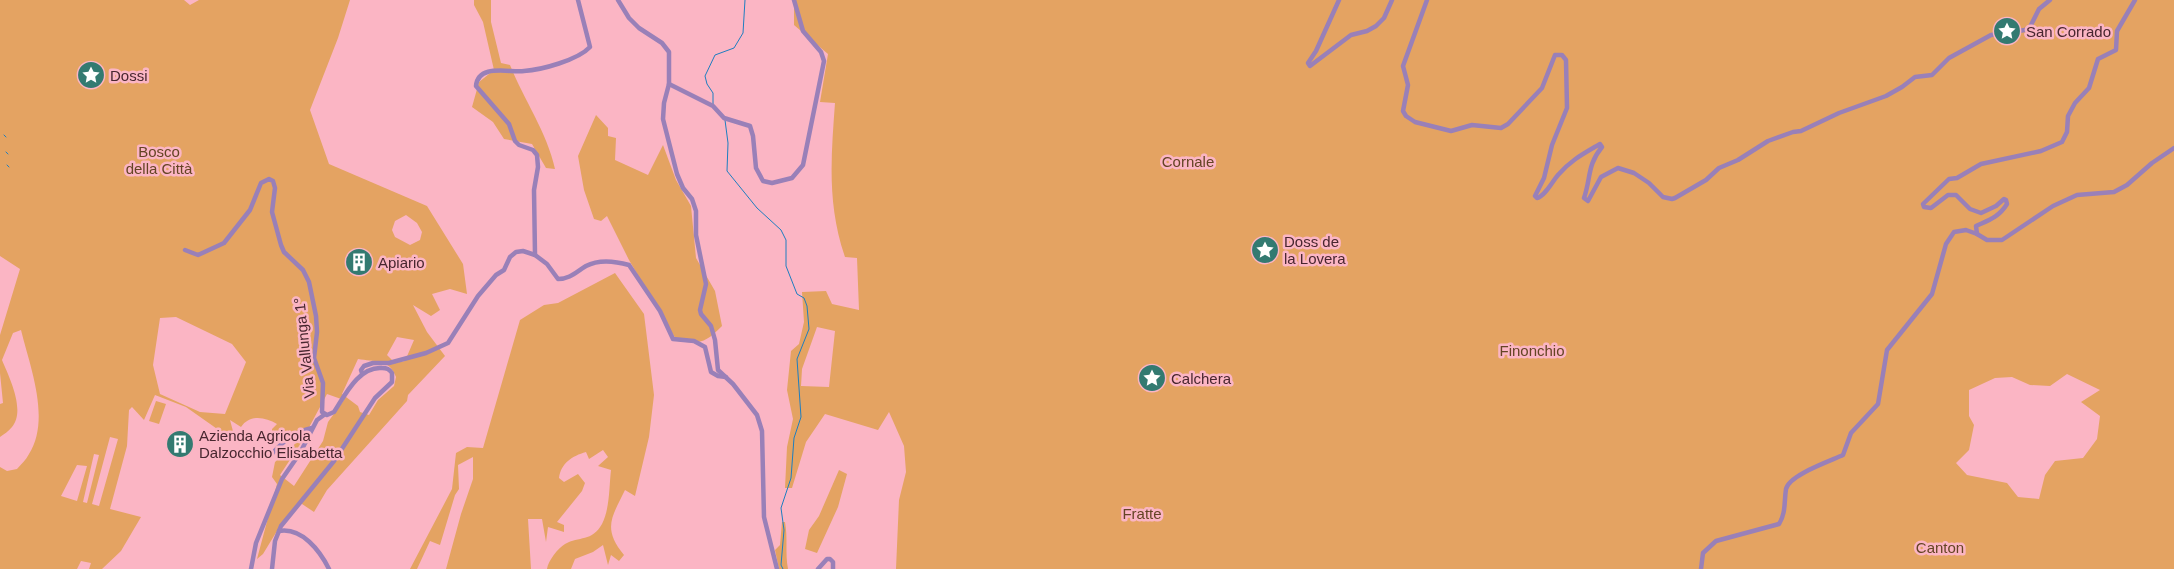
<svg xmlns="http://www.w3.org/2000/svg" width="2174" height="569" font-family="Helvetica,sans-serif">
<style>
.green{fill:#e4a362;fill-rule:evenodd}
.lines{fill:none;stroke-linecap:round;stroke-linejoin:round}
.stream{stroke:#1e7ec0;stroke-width:1}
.minor{stroke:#9980b8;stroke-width:4.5}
.labels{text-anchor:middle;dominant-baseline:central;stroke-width:5;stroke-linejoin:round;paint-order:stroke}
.poi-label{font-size:15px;fill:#48262f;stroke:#fbb5c4;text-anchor:start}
.park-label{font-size:15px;fill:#644424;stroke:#fbb5c4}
.street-label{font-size:15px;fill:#48262f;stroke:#fbb5c4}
</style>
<rect width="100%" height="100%" fill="#fbb5c4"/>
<g class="green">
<path d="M0,0H184L190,5L199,0H350L338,38L310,110L329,164L427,206L463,264L467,294L450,289L432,294L440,310L431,316L413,305L427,332L445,356L408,395L407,401L327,490L314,512L299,502L280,526L263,554L257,559L277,484L272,477L275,462L296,443V437L290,430L282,436L272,435V429L277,424C265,417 250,414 241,427L230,420L234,435L230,438L186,407L155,395L144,420L132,407L129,410L127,446L110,509L141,517L121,551L102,569H89L91,563L81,561L77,569H0V467L7,471L17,469C21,464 26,460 29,454C51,419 30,367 21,330L13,333L2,360C9,377 26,410 12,427C9,431 4,434 0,437V404L3,403L0,373V335L20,269L0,256ZM406,215L417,223L422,232L420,240L410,245L395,237L392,230L395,221ZM176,317L232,344L246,362L225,414L200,412L160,394L153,365L160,318ZM397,337L414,340L405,361L395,363L387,355ZM358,359C374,362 389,358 396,377L394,386L378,400L369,415L360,412L358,406L342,394ZM327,394L344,400L328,422L323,441L294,486L280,475L299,446ZM110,437L118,439L99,506L92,504ZM94,454L99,455L87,503L83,502ZM77,465L87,466L77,501L61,496Z"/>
<path d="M474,0H491V22L501,63L510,65C524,100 547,132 555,169L546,168L532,144L504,139L493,122L472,107L479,82L494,70L483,22L474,5Z"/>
<path d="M794,0H2174V569H896L899,500L906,472L904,446L889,412L878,430L825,414L806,442L792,488H785L787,447L793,419L787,390L791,351L799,344L804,322L802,292L826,291L832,304L859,310L857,258L845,257C827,204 831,158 835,103L820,102L828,54L794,25ZM817,327L835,331L829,387L801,386L802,369ZM2067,374L2100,390L2081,402L2100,416L2097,439L2083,458L2055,461L2045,475L2039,499L2018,497L2007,483L1967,475L1956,463L1969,450L1974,425L1969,416V390L1995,378L2012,377L2030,385L2050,386Z"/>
<path d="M596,115L608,128V136L616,138L615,160L648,175L663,145L676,180L691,206L696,258L715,291L722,326C705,343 701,344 677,341L629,260L607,216L601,221L594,219L584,190L578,156Z"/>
<path d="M615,273L644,314L654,395L649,437L635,496L625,490C612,517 602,528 624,555L619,561L611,555L608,565L603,545L593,552L575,559L571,569H547C548,561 558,548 565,544C579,536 592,542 602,524C610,508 609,487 611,470L598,466L608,457L603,450L589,459L586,452C572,456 561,463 559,478L564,482L578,474L585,483L582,491L557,522L564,525V532L548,527L546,542L542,519H528L531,569H446L461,514L473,479V457L458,465L459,489L455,495L440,545L430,541L417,569H410L452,489L456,453L467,447L483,448L520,320L544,305L558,303Z"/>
<polygon points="156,401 166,404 159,424 149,421"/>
<polygon points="839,470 847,474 838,507 817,553 805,549 809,530 819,516"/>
<path d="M782,522H785C788,538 785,553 788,569H779L775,550L780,545Z"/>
</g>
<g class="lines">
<g class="stream">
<polyline points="713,104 713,93 707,84 705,76 715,55 734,48 743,33 745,0"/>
<polyline points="725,120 728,143 727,171 757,208 781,230 786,240 786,266 797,294 804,298 807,306 809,329 797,359 801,417 794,438 791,478 781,508 784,530 781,565 783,569"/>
<polyline points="4,135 6,137"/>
<polyline points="6,152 8,154"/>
<polyline points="7,165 9,167"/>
</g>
<g class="minor">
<polyline points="618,0 629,18 639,28 662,43 669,52 669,84 664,103 663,119 677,174 683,188 692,199 696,211 696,235 706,284 700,310 701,314 711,326 715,340 718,370 733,384 757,415 762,431 764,517 777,569"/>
<polyline points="1339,0 1316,51 1308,63 1310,66 1351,35 1367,31 1376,26 1384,18 1392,0"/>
<path d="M1427,0L1403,66L1408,85L1403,111L1406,116L1415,122L1451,131L1472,125L1501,128L1508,124L1542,88L1555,55H1562L1566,60L1567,108L1552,145L1544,178L1535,196L1537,198C1545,196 1552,182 1558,175C1571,160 1583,154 1600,144L1602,147C1587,165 1591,178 1584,198L1588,201L1601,177L1618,168L1634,173L1649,183L1663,197L1672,199L1675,198L1706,180L1719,168L1738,160L1768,141L1793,132L1801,131L1839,113L1886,96L1902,87L1915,77L1932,75L1949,58L1991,35L2025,30L2030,27L2039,9L2050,0"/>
<polyline points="669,84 713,106 724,118 750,126 753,136 756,168 763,181 772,183 792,178 803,165 824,61 821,52 803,31 794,0"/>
<path d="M1977,234L1976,226C1989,220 1999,217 2007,204L2006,200L2004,199L1996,206L1981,213L1970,209L1956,195H1948L1931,208L1924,207L1923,204L1949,179L1957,178L1981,164L2041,151L2062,142L2067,132L2068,116L2075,103L2089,88L2098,59L2116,50L2117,31L2135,0"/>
<path d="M185,250L198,255L224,243L250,210L261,183L269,179L273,181L275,188L272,212L281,245L284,252L303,270L309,282L316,316L317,332L314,358L323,383L322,412L327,415L334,412C345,395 359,366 382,368C387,368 389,369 392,373V382L375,398L334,461L281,526L275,541L272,569"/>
<path d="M535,255L534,190L538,167L537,155L533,150L519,145L515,141L509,124L476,86C478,63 510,73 524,71C541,70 578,60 590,47L589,43L578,0"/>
<path d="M362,373L361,370L364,366L373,363H389L426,353L448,343L478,296L496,275L504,270L510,257L516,252L523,251L535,255L547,264L558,279C570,279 576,272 586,266C599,259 615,261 629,265L660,311L673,339L694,341L705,347L711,372L718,376L726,377"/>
<path d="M270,456C282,442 294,432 312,428"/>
<path d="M279,531C302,527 320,551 329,569"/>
<polyline points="251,569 256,543 282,479 300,453 317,420 324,415"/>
<polyline points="818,569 827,559 830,559 833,562 833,569"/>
<path d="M1701,569L1703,553L1716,541L1779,524C1786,513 1784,502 1786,489C1789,475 1830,461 1843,455L1851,433L1878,404L1887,350L1932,294L1946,244L1954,232L1966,230L1977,234L1987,240H2002L2053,206L2077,195L2114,192L2127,185L2152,163L2174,148"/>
</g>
</g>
<defs>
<g id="sight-disc" transform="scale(1.4375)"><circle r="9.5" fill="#337a71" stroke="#fbb5c4"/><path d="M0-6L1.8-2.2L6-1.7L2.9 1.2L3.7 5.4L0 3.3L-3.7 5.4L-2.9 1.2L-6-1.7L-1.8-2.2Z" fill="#fff"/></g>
<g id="building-disc" transform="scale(1.4375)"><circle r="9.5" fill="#337a71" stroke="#fbb5c4"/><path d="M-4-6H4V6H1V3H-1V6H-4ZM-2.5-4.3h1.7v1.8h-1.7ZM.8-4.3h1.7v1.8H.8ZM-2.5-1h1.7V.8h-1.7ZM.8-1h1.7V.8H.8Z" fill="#fff"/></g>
</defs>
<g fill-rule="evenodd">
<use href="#sight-disc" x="2007" y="31"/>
<use href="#sight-disc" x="91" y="75"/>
<use href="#sight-disc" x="1265" y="250"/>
<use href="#building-disc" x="359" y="262"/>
<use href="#sight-disc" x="1152" y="378"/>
<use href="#building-disc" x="180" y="444"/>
</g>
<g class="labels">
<g class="poi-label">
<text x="2026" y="31">San Corrado</text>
<text x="110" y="75">Dossi</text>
<text x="1284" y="241">Doss de<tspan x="1284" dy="17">la Lovera</tspan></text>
<text x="378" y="262">Apiario</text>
<text x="1171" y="378">Calchera</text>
<text x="199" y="435">Azienda Agricola<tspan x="199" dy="17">Dalzocchio Elisabetta</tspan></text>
</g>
<g class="park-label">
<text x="159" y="151">Bosco<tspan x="159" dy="17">della Città</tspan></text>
<text x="1188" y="161">Cornale</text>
<text x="1532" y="350">Finonchio</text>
<text x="1142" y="513">Fratte</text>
<text x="1940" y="547">Canton</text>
</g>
<g class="street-label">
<text transform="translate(304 348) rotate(-96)">Via Vallunga 1°</text>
</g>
</g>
</svg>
